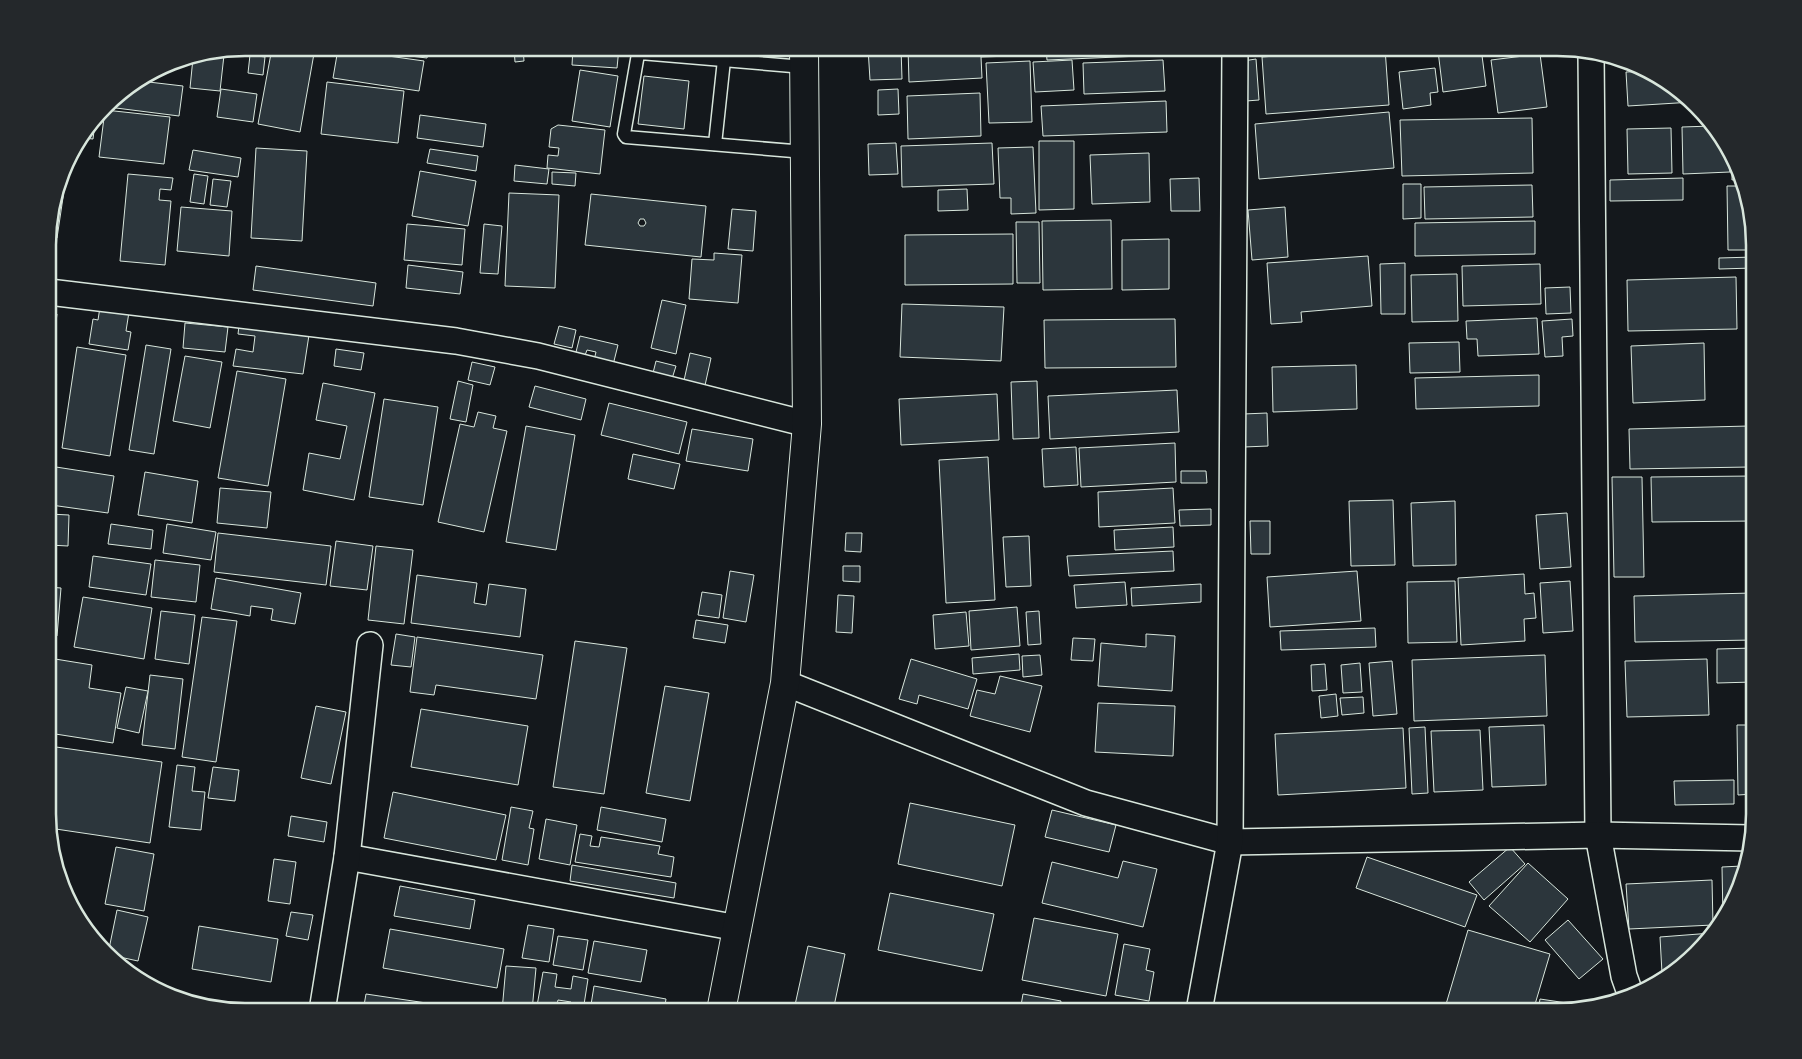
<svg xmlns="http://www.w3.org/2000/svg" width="1802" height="1059" font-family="Montserrat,sans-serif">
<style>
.building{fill:#2c363c;stroke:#d8e6dc;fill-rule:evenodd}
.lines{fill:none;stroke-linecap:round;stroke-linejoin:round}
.service-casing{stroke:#d8e6dc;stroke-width:15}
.minor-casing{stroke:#d8e6dc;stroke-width:28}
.secondary-casing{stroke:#d8e6dc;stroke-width:30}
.service{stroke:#14181c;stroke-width:12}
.minor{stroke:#14181c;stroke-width:25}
.secondary{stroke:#14181c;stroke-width:28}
.rim{fill:none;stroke:#d8e6dc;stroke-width:2.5}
</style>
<rect width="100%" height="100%" fill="#14181c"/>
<g class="building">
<polygon points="272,48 315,48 300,132 258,124"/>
<polygon points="359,48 429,48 427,58 359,50"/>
<polygon points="514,48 523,48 524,61 515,62"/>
<polygon points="573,48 619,48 617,68 572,65"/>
<polygon points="868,48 901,48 902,79 870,80"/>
<polygon points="908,48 1011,48 1012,56 981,57 982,78 909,82"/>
<polygon points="1046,48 1164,48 1164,55 1047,60"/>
<polygon points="1385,48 1389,105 1266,114 1262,57"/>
<polygon points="1461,48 1481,48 1486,86 1443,92 1438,51"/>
<polygon points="338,49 424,61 419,91 333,78"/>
<polygon points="213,54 224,55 220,91 190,88 193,58"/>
<polygon points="1540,54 1547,107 1498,113 1491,60"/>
<polygon points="250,55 265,57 263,75 248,73"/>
<polygon points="1256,59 1259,100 1246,101 1243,61"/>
<polygon points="1072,60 1074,90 1035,92 1033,62"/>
<polygon points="1163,60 1165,91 1084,94 1083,63"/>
<polygon points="1030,61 1032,122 989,123 986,63"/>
<polygon points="1435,68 1438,92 1430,93 1431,105 1403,109 1399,72"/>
<polygon points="580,70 618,76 610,127 572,121"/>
<polygon points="1648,71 1656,74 1693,102 1628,106 1626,72"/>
<polygon points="644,76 689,81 684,129 638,124"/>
<polygon points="140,81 183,86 179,116 116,108 118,95"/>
<polygon points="327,82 404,91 398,143 321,134"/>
<polygon points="221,89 257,94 253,122 217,117"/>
<polygon points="898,89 899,114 878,115 878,90"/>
<polygon points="980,93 981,136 908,139 907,96"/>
<polygon points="1166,101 1167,132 1043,136 1041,106"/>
<polygon points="105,110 170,117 164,164 99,157"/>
<polygon points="1389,112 1394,168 1259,179 1255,124"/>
<polygon points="420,115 486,124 483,147 417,138"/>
<polygon points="1532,118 1533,173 1402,176 1400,120"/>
<polygon points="95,123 93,139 83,138"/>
<polygon points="558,125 605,130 600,174 547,168 548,155 558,156 559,148 549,147 551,129"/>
<polygon points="1712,126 1728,146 1730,172 1683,174 1682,127"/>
<polygon points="1671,128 1672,173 1628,174 1627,129"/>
<polygon points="1039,141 1074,141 1074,209 1039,210"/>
<polygon points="896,143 898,174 869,175 868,144"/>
<polygon points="992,143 994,184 902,187 901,146"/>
<polygon points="1033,147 1036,213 1011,214 1011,198 1000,198 998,148"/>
<polygon points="256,148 307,151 302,241 251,238"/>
<polygon points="430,149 478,156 476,171 427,163"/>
<polygon points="193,150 241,158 238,177 189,170"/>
<polygon points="1149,153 1150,202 1092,204 1090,155"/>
<polygon points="69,157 57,238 49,237 49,220"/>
<polygon points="1732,160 1738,179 1732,180"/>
<polygon points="515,165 549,169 547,184 514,181"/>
<polygon points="420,171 476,181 468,226 412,216"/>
<polygon points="552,172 576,173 575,186 552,184"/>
<polygon points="128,174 173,178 171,190 160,189 159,200 171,201 165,265 120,261"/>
<polygon points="194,174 208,176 204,204 190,202"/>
<polygon points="1199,178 1200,211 1171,211 1170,179"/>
<polygon points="1683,178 1683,200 1610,201 1610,180"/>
<polygon points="213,179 231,181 227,207 210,205"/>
<polygon points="1403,184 1421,184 1421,218 1403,219"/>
<polygon points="1532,185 1533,217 1425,219 1424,187"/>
<polygon points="1727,186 1740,186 1754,232 1754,250 1728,250"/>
<polygon points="967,189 968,210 938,211 938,190"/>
<polygon points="509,193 559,195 555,288 505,286"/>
<path d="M591,194L706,206L701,257L585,245ZM640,219H644L646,223L644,226H640L638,223Z"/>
<polygon points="181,207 232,211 229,256 177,251"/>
<polygon points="1285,207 1288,257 1252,260 1248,210"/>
<polygon points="732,209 756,211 753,251 728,249"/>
<polygon points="1111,220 1112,289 1043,290 1042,221"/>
<polygon points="1535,221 1535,254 1415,256 1415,223"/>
<polygon points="1016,222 1039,222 1040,283 1017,283"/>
<polygon points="407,224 465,229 462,265 404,260"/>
<polygon points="484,224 502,226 498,274 480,273"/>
<polygon points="1013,234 1013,284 905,285 905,235"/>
<polygon points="1169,239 1169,289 1122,290 1122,240"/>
<polygon points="714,253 742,255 738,303 689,299 692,259 714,260"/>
<polygon points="1368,256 1372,306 1301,312 1302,322 1271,324 1267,263"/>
<polygon points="1754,257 1754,268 1719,269 1719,258"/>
<polygon points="1405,263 1405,314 1381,314 1380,264"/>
<polygon points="1540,264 1541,304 1463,306 1462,266"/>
<polygon points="408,265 463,272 460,294 406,288"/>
<polygon points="256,266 376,283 373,306 253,290"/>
<polygon points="1457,274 1458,321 1412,322 1411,275"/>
<polygon points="1736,277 1737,329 1628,331 1627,280"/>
<polygon points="1570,287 1571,313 1546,314 1545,288"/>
<polygon points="662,300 686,305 676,354 651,348"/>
<polygon points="902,304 1004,307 1001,361 900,357"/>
<polygon points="100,307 129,312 126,331 131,332 128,350 89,344 93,319 98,320"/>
<polygon points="49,313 57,314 55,330 49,329"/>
<polygon points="1537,318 1539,354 1478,356 1477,339 1467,339 1466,321"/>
<polygon points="1175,319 1176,367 1045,368 1044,320"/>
<polygon points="1572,319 1573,336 1562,337 1563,356 1545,357 1542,321"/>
<polygon points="185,323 228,327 225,352 183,348"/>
<polygon points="239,326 309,335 303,374 233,366 236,349 253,352 255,336 238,334"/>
<polygon points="559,326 576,330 572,348 554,344"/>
<polygon points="580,336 618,345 613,365 594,360 596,352 587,350 584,358 575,356"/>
<polygon points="1459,342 1460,372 1410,373 1409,343"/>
<polygon points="1704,343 1705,400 1633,403 1631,346"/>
<polygon points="146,345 171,349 154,454 129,450"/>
<polygon points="77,347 126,355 110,456 62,448"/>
<polygon points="336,349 364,353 361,370 334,366"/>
<polygon points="690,353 711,358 704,390 683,385"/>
<polygon points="185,356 222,362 210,428 173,421"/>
<polygon points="656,361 676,366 671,382 652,377"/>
<polygon points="472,362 495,367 490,385 468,380"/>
<polygon points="1356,365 1357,409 1273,412 1272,367"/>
<polygon points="237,371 286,379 268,486 218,478"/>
<polygon points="1539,375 1539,406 1416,409 1415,378"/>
<polygon points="458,381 473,385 466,422 450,419"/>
<polygon points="1037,381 1039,438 1013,439 1011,382"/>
<polygon points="323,383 375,393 354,500 303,490 309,453 340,459 347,426 316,420"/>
<polygon points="535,386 586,399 581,420 529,407"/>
<polygon points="1177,390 1179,432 1050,439 1048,396"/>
<polygon points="997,394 999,440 901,445 899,399"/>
<polygon points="384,399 438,407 423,505 369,497"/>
<polygon points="609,403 687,422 679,454 601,435"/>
<polygon points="478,412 496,416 493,428 507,431 484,532 438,522 460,424 474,427"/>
<polygon points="1267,413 1268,446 1244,447 1243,414"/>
<polygon points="526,426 575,435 556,550 506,542"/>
<polygon points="1749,426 1750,467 1630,469 1629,429"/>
<polygon points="692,429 753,439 748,471 686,461"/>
<polygon points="1175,443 1176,482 1081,487 1079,448"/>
<polygon points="1076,447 1078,485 1044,487 1042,449"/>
<polygon points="633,454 680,464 674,489 628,479"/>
<polygon points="988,457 995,600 946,603 939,460"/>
<polygon points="56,467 114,476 108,513 51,505"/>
<polygon points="1181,471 1206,471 1207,483 1181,483"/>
<polygon points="145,472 198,481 192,523 138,515"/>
<polygon points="1754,476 1754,521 1652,522 1651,477"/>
<polygon points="1612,477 1642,477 1644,577 1614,577"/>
<polygon points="220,488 271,492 267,528 217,523"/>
<polygon points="1173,488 1175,523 1099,527 1098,492"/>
<polygon points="1393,500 1395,565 1351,566 1349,501"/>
<polygon points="1455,501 1456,565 1413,566 1411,503"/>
<polygon points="1211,509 1211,525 1180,526 1179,510"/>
<polygon points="1567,513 1571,567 1540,569 1536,515"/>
<polygon points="49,514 69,515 68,546 49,545"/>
<polygon points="1250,521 1270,521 1270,554 1251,554"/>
<polygon points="111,524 153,530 151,549 108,544"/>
<polygon points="167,524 216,532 211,560 163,553"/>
<polygon points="1173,527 1174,547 1115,550 1114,530"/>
<polygon points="218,533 331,546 326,585 214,572"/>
<polygon points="846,533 862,533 861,552 845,551"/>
<polygon points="1029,536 1031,586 1006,587 1003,537"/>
<polygon points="336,541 373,546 367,590 330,586"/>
<polygon points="376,546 413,550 404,624 368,620"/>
<polygon points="1173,551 1174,571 1069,576 1067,556"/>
<polygon points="93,556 151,564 146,595 89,587"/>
<polygon points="155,560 200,565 196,602 151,597"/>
<polygon points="843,566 860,566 860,582 843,581"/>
<polygon points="730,571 754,575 746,622 723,618"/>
<polygon points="1357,571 1361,621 1270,627 1267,577"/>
<polygon points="1524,574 1525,594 1534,593 1536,618 1524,619 1525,641 1461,645 1458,578"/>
<polygon points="417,575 477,583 474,603 486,605 489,584 526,589 520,637 411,623"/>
<polygon points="216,578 301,593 295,624 271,620 273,609 251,606 250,616 211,609"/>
<polygon points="1455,581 1457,642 1408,643 1407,582"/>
<polygon points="1570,581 1573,631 1543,633 1540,583"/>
<polygon points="1125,582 1127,605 1076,608 1074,585"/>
<polygon points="1201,584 1201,602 1132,606 1131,588"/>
<polygon points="49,587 61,588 57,636 49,635"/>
<polygon points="702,592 722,595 719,618 698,615"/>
<polygon points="1752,593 1754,640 1635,642 1634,596"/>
<polygon points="838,595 854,596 852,633 836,632"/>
<polygon points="83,597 152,608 144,659 74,647"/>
<polygon points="1017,607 1020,646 971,650 969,611"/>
<polygon points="161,611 195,615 189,664 155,659"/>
<polygon points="1039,611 1041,644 1028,645 1026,612"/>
<polygon points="966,612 969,646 935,649 933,615"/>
<polygon points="202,617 237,621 216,762 182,757"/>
<polygon points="696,620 728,625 725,643 693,638"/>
<polygon points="1375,628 1376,647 1281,650 1280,631"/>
<polygon points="396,634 415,637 411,667 391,665"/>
<polygon points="1146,634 1175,636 1172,691 1098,686 1101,643 1146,647"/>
<polygon points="417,637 543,655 536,699 436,685 434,695 410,692"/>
<polygon points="1073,638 1095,639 1093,661 1071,660"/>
<polygon points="575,641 627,648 604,794 553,787"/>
<polygon points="1754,648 1754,682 1717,683 1717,649"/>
<polygon points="1019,654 1020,670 973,674 972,658"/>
<polygon points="1040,655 1042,675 1023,677 1022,656"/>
<polygon points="1545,655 1547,716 1414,721 1412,660"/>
<polygon points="49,658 92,665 89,688 121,693 113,743 49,733"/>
<polygon points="911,659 977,679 968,709 919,695 917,704 899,699"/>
<polygon points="1707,659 1709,715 1627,717 1625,661"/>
<polygon points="1392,661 1397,714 1373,716 1369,663"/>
<polygon points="1360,663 1362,692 1343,693 1341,665"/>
<polygon points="1325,664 1327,690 1312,691 1311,665"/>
<polygon points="150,675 183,679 175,749 142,745"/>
<polygon points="1000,676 1042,686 1030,732 970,716 977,690 995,694"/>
<polygon points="665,686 709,693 690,801 646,793"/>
<polygon points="126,687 148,691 139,733 117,728"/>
<polygon points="1336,694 1338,716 1321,718 1319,696"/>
<polygon points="1363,697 1364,713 1342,715 1340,698"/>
<polygon points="1098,703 1175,706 1173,756 1095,752"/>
<polygon points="316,706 346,712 331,784 301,778"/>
<polygon points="421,709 528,726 518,785 411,767"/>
<polygon points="1544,725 1546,785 1492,787 1489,727"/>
<polygon points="1737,725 1754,725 1754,794 1738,795"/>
<polygon points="1425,727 1428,793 1412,794 1409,728"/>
<polygon points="1403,728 1406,788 1278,795 1275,734"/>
<polygon points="1480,730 1483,790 1434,792 1431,731"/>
<polygon points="49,746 162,762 150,843 49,828"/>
<polygon points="177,765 195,767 192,791 205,792 201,830 169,827"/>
<polygon points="213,767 239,770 235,801 208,798"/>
<polygon points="1734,780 1734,804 1675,805 1674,781"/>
<polygon points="393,792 506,815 496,860 384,838"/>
<polygon points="910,803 1015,825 1002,886 898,864"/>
<polygon points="511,807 533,811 529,828 534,829 528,865 502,860"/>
<polygon points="601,807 666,819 662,842 597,830"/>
<polygon points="1052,810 1116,825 1109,852 1045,837"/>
<polygon points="291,816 327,822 324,842 288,836"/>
<polygon points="546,819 577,825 570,865 539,859"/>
<polygon points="580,834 592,836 590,846 599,847 601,837 660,846 658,854 674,857 671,877 575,862"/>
<polygon points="116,847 154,854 144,911 105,904"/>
<polygon points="1510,847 1525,864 1484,900 1469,882"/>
<polygon points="1367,857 1477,895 1465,927 1356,888"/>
<polygon points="274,859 296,862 290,904 268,901"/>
<polygon points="1123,861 1157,869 1143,927 1042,903 1052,862 1118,878"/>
<polygon points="1528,863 1568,899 1530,942 1489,906"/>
<polygon points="572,865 676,883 674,898 570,881"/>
<polygon points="1742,866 1728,913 1723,919 1722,867"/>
<polygon points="1712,880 1713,925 1629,929 1626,884"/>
<polygon points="400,886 475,900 470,929 394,916"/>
<polygon points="890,893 994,914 982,971 878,950"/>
<polygon points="117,910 148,917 138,961 115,956 109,949"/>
<polygon points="291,912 313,915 308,940 286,936"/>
<polygon points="1034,918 1118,934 1106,996 1022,980"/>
<polygon points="1568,920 1603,959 1579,979 1545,940"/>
<polygon points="528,925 554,929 549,962 522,958"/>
<polygon points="199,926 278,939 271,982 192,969"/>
<polygon points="390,929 504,949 497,988 383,968"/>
<polygon points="1468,930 1550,954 1533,1011 1444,1011"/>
<polygon points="1712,933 1696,954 1672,973 1662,973 1660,937"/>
<polygon points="558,936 588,940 583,970 553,965"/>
<polygon points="594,941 647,950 641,982 588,973"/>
<polygon points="1124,944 1150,949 1146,970 1154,972 1149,1001 1115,995"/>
<polygon points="808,946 845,954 833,1011 795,1005"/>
<polygon points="506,966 536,968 532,1011 502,1011"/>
<polygon points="543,972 557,974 555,987 571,989 573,976 588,979 583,1011 569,1011 571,1002 558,1000 556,1009 537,1006"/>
<polygon points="594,986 666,999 664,1011 590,1011"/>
<polygon points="366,994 480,1011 363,1011"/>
<polygon points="1023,994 1061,1001 1059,1011 1020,1011"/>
<polygon points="1540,999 1587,1006 1569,1011 1538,1011"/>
</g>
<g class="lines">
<g class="service-casing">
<g id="service">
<polyline points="804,67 640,53 638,54 624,134 626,137 805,152"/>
<polyline points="715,144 724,60"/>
</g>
</g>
<g class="minor-casing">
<g id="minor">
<polyline points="1591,52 1598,835 1624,976 1630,993"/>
<polyline points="49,292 456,341 538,356 807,424"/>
<polyline points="785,683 1086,803 1230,842 1598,835 1751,838"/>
<polyline points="347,857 738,928"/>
<polyline points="322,1011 347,857 370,645"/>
<polyline points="1199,1011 1230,842 1235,48"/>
</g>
</g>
<g class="secondary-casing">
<polyline id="secondary" points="721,1011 785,683 807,424 804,48"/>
</g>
<use href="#service" class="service"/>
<use href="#minor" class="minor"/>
<use href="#secondary" class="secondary"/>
</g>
<path d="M0 0H1802V1059H0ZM245 56H1557A189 189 0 0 1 1746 245V814A189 189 0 0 1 1557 1003H245A189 189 0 0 1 56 814V245A189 189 0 0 1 245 56Z" fill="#24282b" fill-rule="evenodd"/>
<path class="rim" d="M245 56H1557A189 189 0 0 1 1746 245V814A189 189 0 0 1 1557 1003H245A189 189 0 0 1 56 814V245A189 189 0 0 1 245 56Z"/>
</svg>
